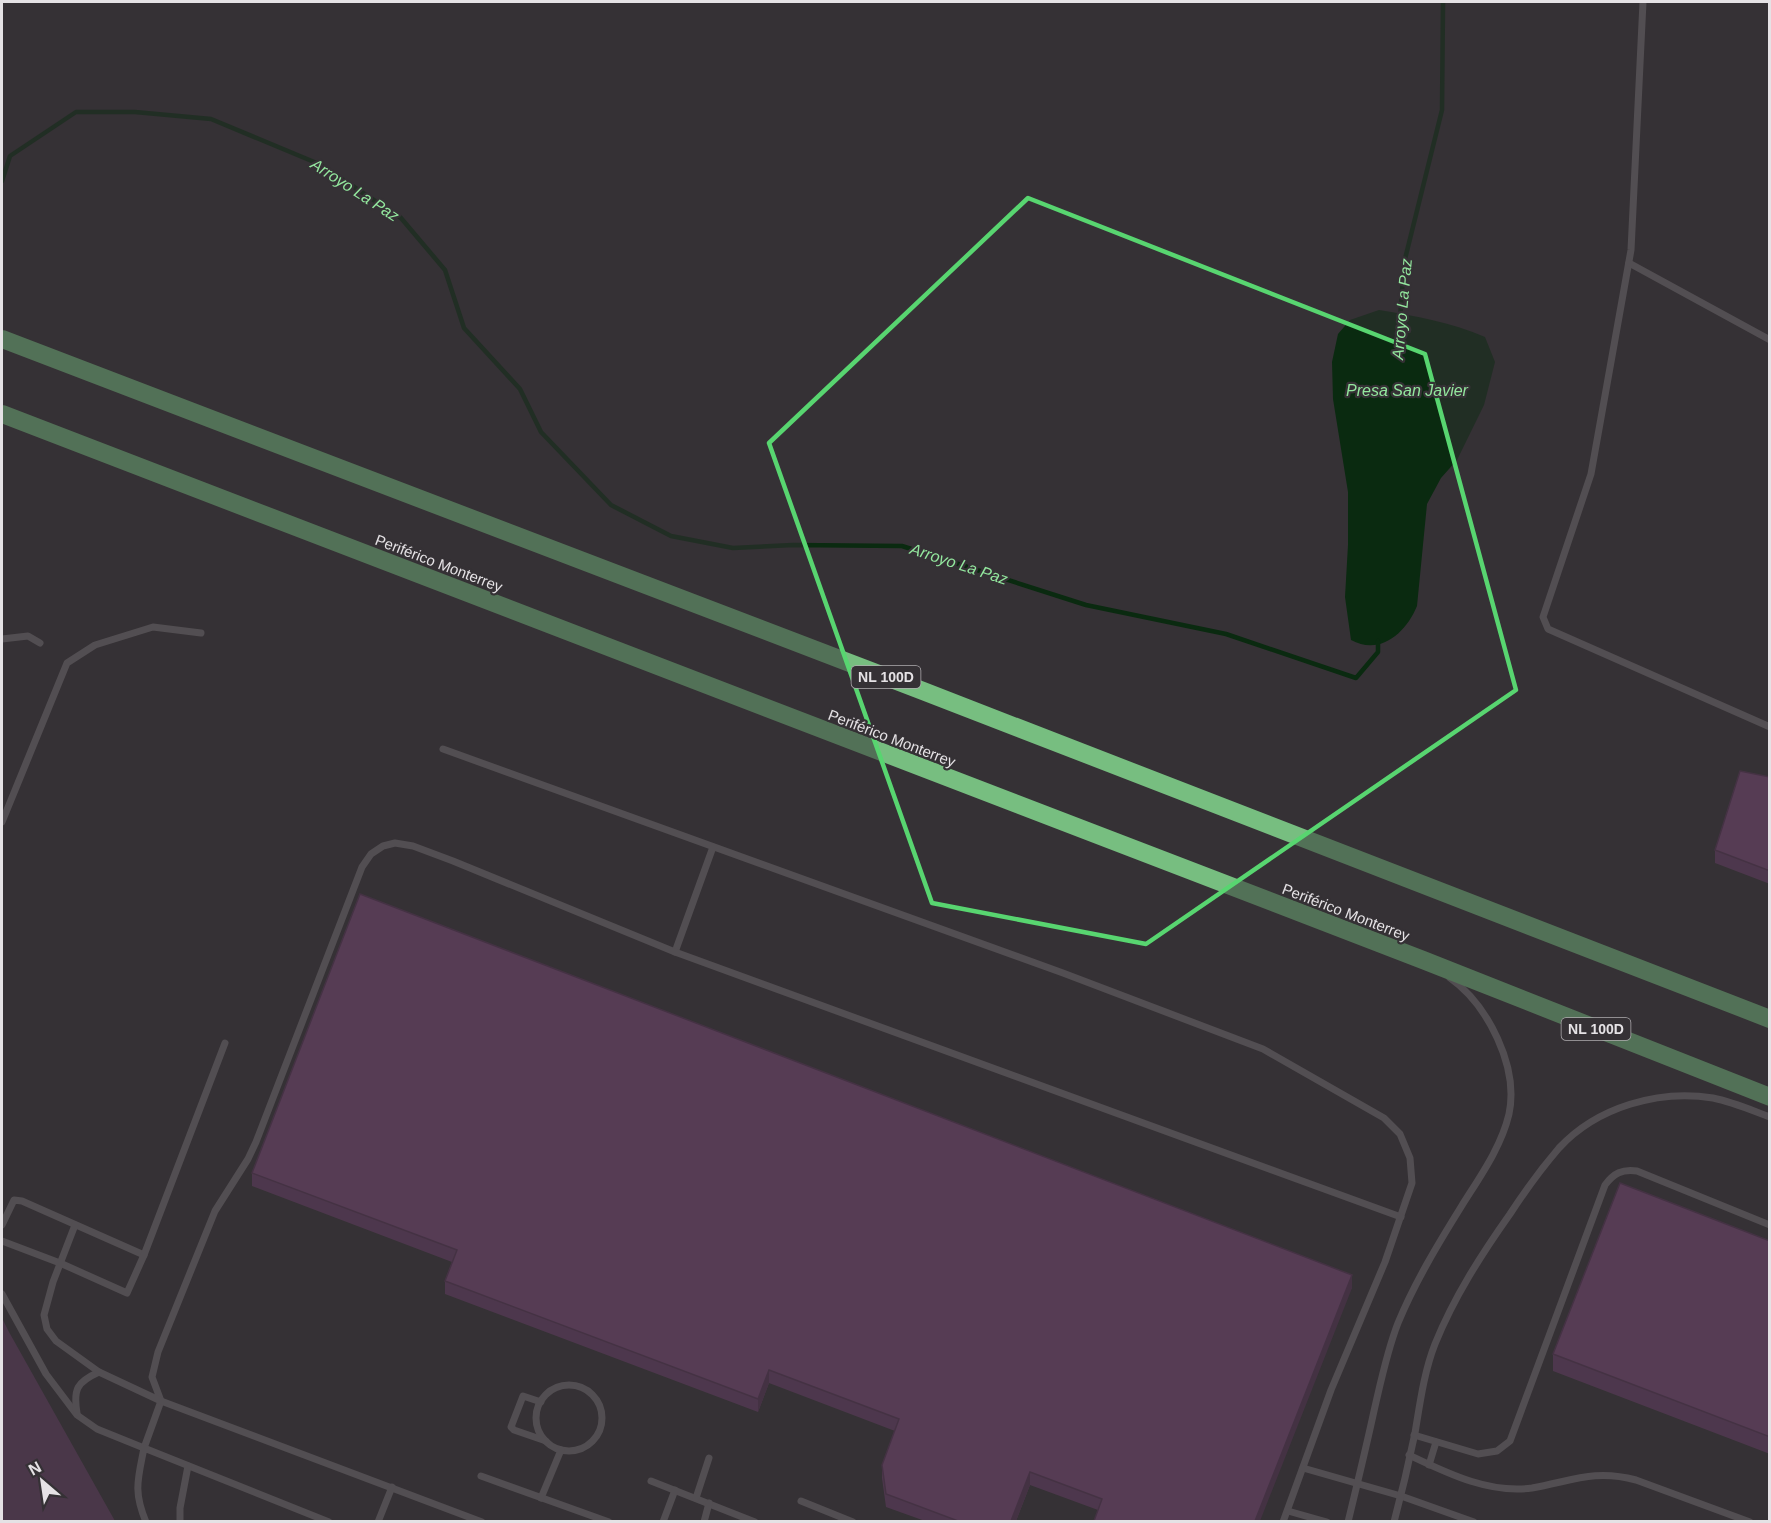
<svg xmlns="http://www.w3.org/2000/svg" width="1771" height="1523" font-family="Arial,sans-serif">
<style>
.green{fill:#643e62}
.water{fill:#0a2a10}
.lines{fill:none;stroke-linecap:round;stroke-linejoin:round}
.stream{stroke:#0a2a10;stroke-width:4.5}
.lane{stroke:#767175;stroke-width:7}
.highway{stroke:#77be80;stroke-width:18}
.wall{fill:#6c3f6a}
.shaded-wall{fill:#583356}
.building{fill:#7e497b;stroke:#583356;stroke-width:1.5}
.marked{fill:none;stroke:#58d570;stroke-width:4.5;stroke-linejoin:round}
.labels{text-anchor:middle;dominant-baseline:central;stroke-width:4.5;stroke-linejoin:round;paint-order:stroke}
.shield{fill:#353135;stroke:#b0adb0;stroke-width:1.5}
.shield-label{font-size:14px;font-weight:bold;fill:#e5e2e5}
.street-label{font-size:15px;fill:#e5e2e5;stroke:#353135}
.water-label{font-size:16px;font-style:italic;fill:#93e79e;stroke:#353135}
</style>
<rect width="100%" height="100%" fill="#353135"/>
<polygon class="green" points="2,1318 9,1332 115,1521 2,1521"/>
<path class="water" d="M1379,310C1416,316 1450,322 1485,337L1495,362L1484,405L1457,460L1441,478L1427,504L1417,606C1406,633 1380,656 1351,640L1345,597L1348,545V492L1333,399L1332,362L1338,334L1350,320Z"/>
<g class="lines">
<g class="stream">
<polyline points="2,181 10,156 76,112 135,112 211,119 319,164 401,218 445,270 464,328 520,389 541,432 611,505 671,536 733,548 793,545 902,546 1086,605 1226,634 1356,678 1378,652 1378,641"/>
<polyline points="1400,319 1404,263 1442,110 1443,2"/>
</g>
<g class="lane">
<polyline points="1643,2 1631,250 1591,474 1543,617 1548,629 1770,727"/>
<polyline points="1629,263 1770,340"/>
<polyline points="2,639 28,636 40,643"/>
<polyline points="443,749 1063,973 1263,1049 1384,1118 1400,1134 1410,1158 1412,1183 1385,1262 1331,1390 1283,1522"/>
<polyline points="2,822 67,663 95,645 153,627 201,633"/>
<polyline points="675,952 713,847"/>
<polyline points="2,1225 14,1200 22,1201 144,1255"/>
<polyline points="75,1225 53,1282 44,1315 47,1329 56,1341 99,1372"/>
<polyline points="2,1241 60,1263 127,1293 144,1255 225,1043"/>
<polyline points="2,1294 46,1374 77,1415 97,1429 144,1448 161,1401 152,1377 158,1352 215,1211 248,1159 256,1142 362,867 371,854 383,846 395,843 413,846 453,861 675,952 1401,1217"/>
<circle cx="569" cy="1418" r="33"/>
<polyline points="541,1402 523,1396 511,1427 514,1430 546,1441"/>
<path d="M77,1413C73,1389 77,1382 99,1372L161,1401L482,1522"/>
<path d="M1414,1435L1478,1454L1497,1451L1510,1441L1605,1185C1614,1173 1622,1169 1637,1171L1770,1225"/>
<path d="M1409,1455C1447,1473 1489,1494 1532,1488C1572,1481 1594,1469 1636,1480L1750,1522"/>
<polyline points="1429,1465 1436,1442"/>
<polyline points="1303,1468 1401,1496 1474,1522"/>
<polyline points="481,1476 609,1522"/>
<polyline points="651,1481 755,1522"/>
<polyline points="541,1498 561,1450"/>
<polyline points="696,1498 709,1458"/>
<polyline points="801,1501 853,1522"/>
<polyline points="1288,1511 1327,1522"/>
<path d="M146,1522C133,1491 138,1479 144,1448L329,1522"/>
<polyline points="180,1522 180,1508 188,1466"/>
<polyline points="378,1522 392,1487"/>
<polyline points="663,1522 675,1490"/>
<polyline points="704,1522 709,1503"/>
<path d="M1348,1522C1357,1485 1366,1448 1374,1411C1381,1381 1387,1351 1398,1323C1415,1282 1438,1244 1461,1207C1479,1178 1501,1148 1509,1114C1519,1067 1488,1005 1450,978"/>
<path d="M1394,1522C1402,1492 1409,1462 1415,1433C1420,1403 1424,1372 1435,1344C1454,1297 1481,1255 1510,1214C1525,1191 1541,1169 1559,1148C1597,1107 1659,1089 1713,1098C1733,1102 1751,1110 1770,1117"/>
</g>
<g class="highway">
<polyline points="2,339 923,691 1770,1019"/>
<polyline points="2,414 1423,960 1770,1097"/>
</g>
</g>
<g class="wall">
<polygon points="1770,777 1770,884 1715,863 1715,850"/>
<polygon points="252,1173 1352,1288 1098,1510 1030,1485 1016,1521 925,1521 886,1507 882,1478 882,1465 895,1431 769,1383 758,1412 445,1294 445,1281 452,1262 252,1186"/>
<polygon points="1770,1241 1770,1454 1553,1371 1553,1354"/>
</g>
<g class="shaded-wall">
<polygon points="1352,1275 1352,1288 1260,1521 1255,1521"/>
<polygon points="769,1370 769,1383 758,1412 758,1399"/>
<polygon points="1030,1472 1030,1485 1016,1521 1011,1521"/>
</g>
<g class="building">
<polygon points="1740,771 1770,777 1770,871 1715,850"/>
<polygon points="360,894 1352,1275 1255,1521 1094,1521 1102,1499 1030,1472 1011,1521 958,1521 886,1494 882,1465 899,1419 769,1370 758,1399 445,1281 457,1250 252,1173"/>
<polygon points="1620,1183 1770,1241 1770,1437 1553,1354"/>
</g>
<path d="M0 0H1771V1523H0ZM1028,198L1425,354L1516,690L1146,944L932,903L769,443Z" fill="#353135" fill-opacity=".55" fill-rule="evenodd"/>
<path class="marked" d="M1028,198L1425,354L1516,690L1146,944L932,903L769,443Z"/>
<g class="labels">
<g class="shield">
<rect x="851.5" y="666" width="69" height="22" rx="4.5"/>
<rect x="1561.5" y="1018" width="69" height="22" rx="4.5"/>
</g>
<g class="shield-label">
<text x="886" y="677">NL 100D</text>
<text x="1596" y="1029">NL 100D</text>
</g>
<g class="street-label">
<text transform="translate(439 563) rotate(21)">Periférico Monterrey</text>
<text transform="translate(892 738) rotate(21)">Periférico Monterrey</text>
<text transform="translate(1346 912) rotate(21)">Periférico Monterrey</text>
</g>
<g class="water-label">
<text transform="translate(355 190) rotate(33)">Arroyo La Paz</text>
<text transform="translate(1402 309) rotate(-85)">Arroyo La Paz</text>
<text x="1407" y="390">Presa San Javier</text>
<text transform="translate(959 564) rotate(18)">Arroyo La Paz</text>
</g>
</g>
<rect width="1771" height="1523" fill="none" stroke="#e5e2e5" stroke-width="6"/>
<g transform="translate(42 1481) rotate(331)" stroke="#353135" stroke-width="4.5" paint-order="stroke">
<path d="M0-4.5L10 22L0 15L-10 22Z" fill="#e5e2e5"/>
<text y="-9" font-size="16" font-weight="bold" text-anchor="middle" fill="#e5e2e5">N</text>
</g>
</svg>
